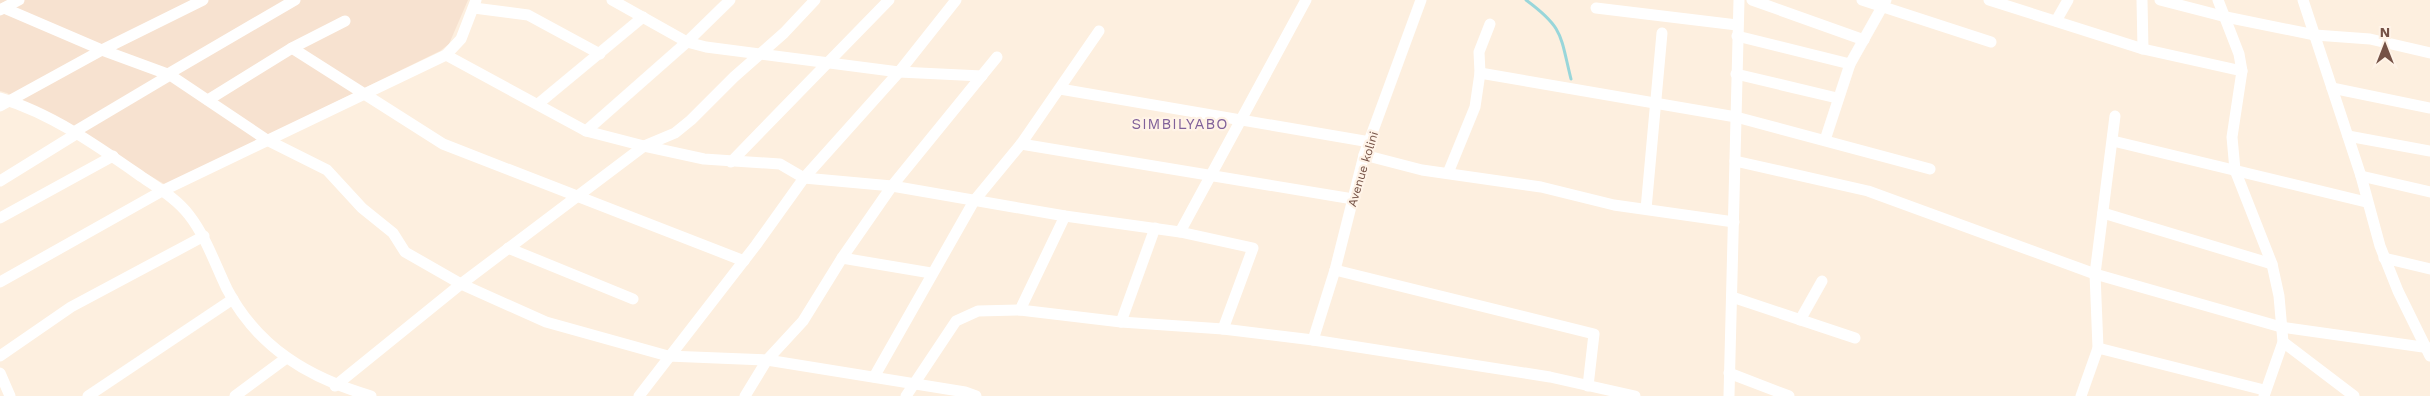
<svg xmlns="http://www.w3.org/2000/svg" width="2430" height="396" font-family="'Work Sans',sans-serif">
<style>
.residential{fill:#f7e2d0}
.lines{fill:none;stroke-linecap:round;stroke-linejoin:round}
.stream{stroke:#99d6da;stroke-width:3}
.minor{stroke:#fff;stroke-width:11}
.labels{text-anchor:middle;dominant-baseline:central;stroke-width:4.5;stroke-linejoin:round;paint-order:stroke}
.street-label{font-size:12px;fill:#755246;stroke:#fff3e7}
.quarter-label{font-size:15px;letter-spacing:1px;fill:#806199;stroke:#fff3e7}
</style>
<rect width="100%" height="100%" fill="#fdefdf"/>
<polygon class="residential" points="0,0 468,0 449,44 440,51 166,185 7,93 0,91"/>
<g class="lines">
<path class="stream" d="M1526,0C1564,28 1560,35 1571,79"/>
<g class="minor">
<polyline points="612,0 687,42 706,47 899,72 982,76"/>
<polyline points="1752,0 1864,40"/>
<polyline points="1862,0 1991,42"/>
<polyline points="1989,0 2143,49 2242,71"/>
<polyline points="2142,0 2143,49"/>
<polyline points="2160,0 2226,17 2315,35 2370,39 2430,53"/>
<polyline points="2218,0 2239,54 2242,71 2232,137 2235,170 2272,264 2279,296 2283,342 2264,396"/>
<polyline points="2303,0 2361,176 2380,246 2398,291 2430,356"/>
<polyline points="4,8 102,50 170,75 267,140 327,170 362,208 393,233 405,252 461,284 546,322 668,356 767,360 965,392 976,396"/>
<polyline points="474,8 528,15 600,54"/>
<polyline points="1596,8 1737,25"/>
<polyline points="0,10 19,0"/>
<polyline points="2056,21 2068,0"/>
<polyline points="1737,36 1850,64"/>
<polyline points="292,48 443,144 744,261"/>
<polyline points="446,55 586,131 644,146 704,159 780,164 804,178 892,186 1065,216 1180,232 1253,248 1223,329"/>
<polyline points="1480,73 1736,117 1930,169"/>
<polyline points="168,74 295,0"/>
<polyline points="1736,74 1837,98"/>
<polyline points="2332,88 2430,108"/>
<polyline points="1060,89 1370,142"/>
<path d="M0,98C51,113 99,147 142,177C158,188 177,199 189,215C206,237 215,264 227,289C258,348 309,378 371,396"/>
<polyline points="208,100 292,48 345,21"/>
<polyline points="538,104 643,17"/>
<polyline points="0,106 102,50 203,0"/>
<polyline points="586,131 687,42 730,0"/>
<polyline points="74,132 170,75"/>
<polyline points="2348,136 2430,151"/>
<polyline points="1825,140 1850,64 1886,0"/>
<polyline points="2113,141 2366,202"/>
<polyline points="1021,144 1353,199"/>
<polyline points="1364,155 1422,170 1541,187 1614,205 1734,222"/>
<polyline points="1735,161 1868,191 2095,274 2281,327 2430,348"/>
<polyline points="731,162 889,0"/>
<polyline points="1448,173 1475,107 1480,73 1479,52 1490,24"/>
<polyline points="2361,176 2430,192"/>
<polyline points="0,181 76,134"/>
<polyline points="1646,209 1662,33"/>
<polyline points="2103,213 2272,264"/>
<polyline points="0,218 113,156"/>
<polyline points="1180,232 1306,0"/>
<polyline points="508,248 633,299"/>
<polyline points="842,258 931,273"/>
<polyline points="2384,258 2430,269"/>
<polyline points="1335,270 1594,334 1588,386"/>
<polyline points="0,282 162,191 446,55 461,39 476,0"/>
<polyline points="1732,297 1855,338"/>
<polyline points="1020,310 1065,216"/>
<polyline points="1800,320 1822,281"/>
<polyline points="1121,322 1155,228"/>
<polyline points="1313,340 1335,270 1364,155 1421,0"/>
<polyline points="2283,342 2354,396"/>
<polyline points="2098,348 2264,390"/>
<polyline points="0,356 71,307 204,236"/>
<polyline points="0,373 10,396"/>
<polyline points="1729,373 1789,396"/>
<polyline points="874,377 974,201 1021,144 1099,31"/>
<polyline points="335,386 461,284 644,146 675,133 691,120 734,77 784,33 815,0"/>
<polyline points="88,396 233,299"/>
<polyline points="235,396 285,359"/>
<polyline points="639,396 756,245 804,178 899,72 956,0"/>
<polyline points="745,396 767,360 803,321 842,258 892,186 997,57"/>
<polyline points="906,396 956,321 978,311 1020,310 1121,322 1223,329 1313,340 1550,377 1635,396"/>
<polyline points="1729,396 1739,0"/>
<polyline points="2081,396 2098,348 2095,274 2115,116"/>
</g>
</g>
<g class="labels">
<g class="street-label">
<text transform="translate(1363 169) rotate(-73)">Avenue kolini</text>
</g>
<g class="quarter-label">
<text x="1180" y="124">SIMBILYABO</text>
</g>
</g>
<g transform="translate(2385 45)" stroke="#fff3e7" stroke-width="4" paint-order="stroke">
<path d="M0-4L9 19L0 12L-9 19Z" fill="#755246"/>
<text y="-8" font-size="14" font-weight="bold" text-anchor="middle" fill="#755246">N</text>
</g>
</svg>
